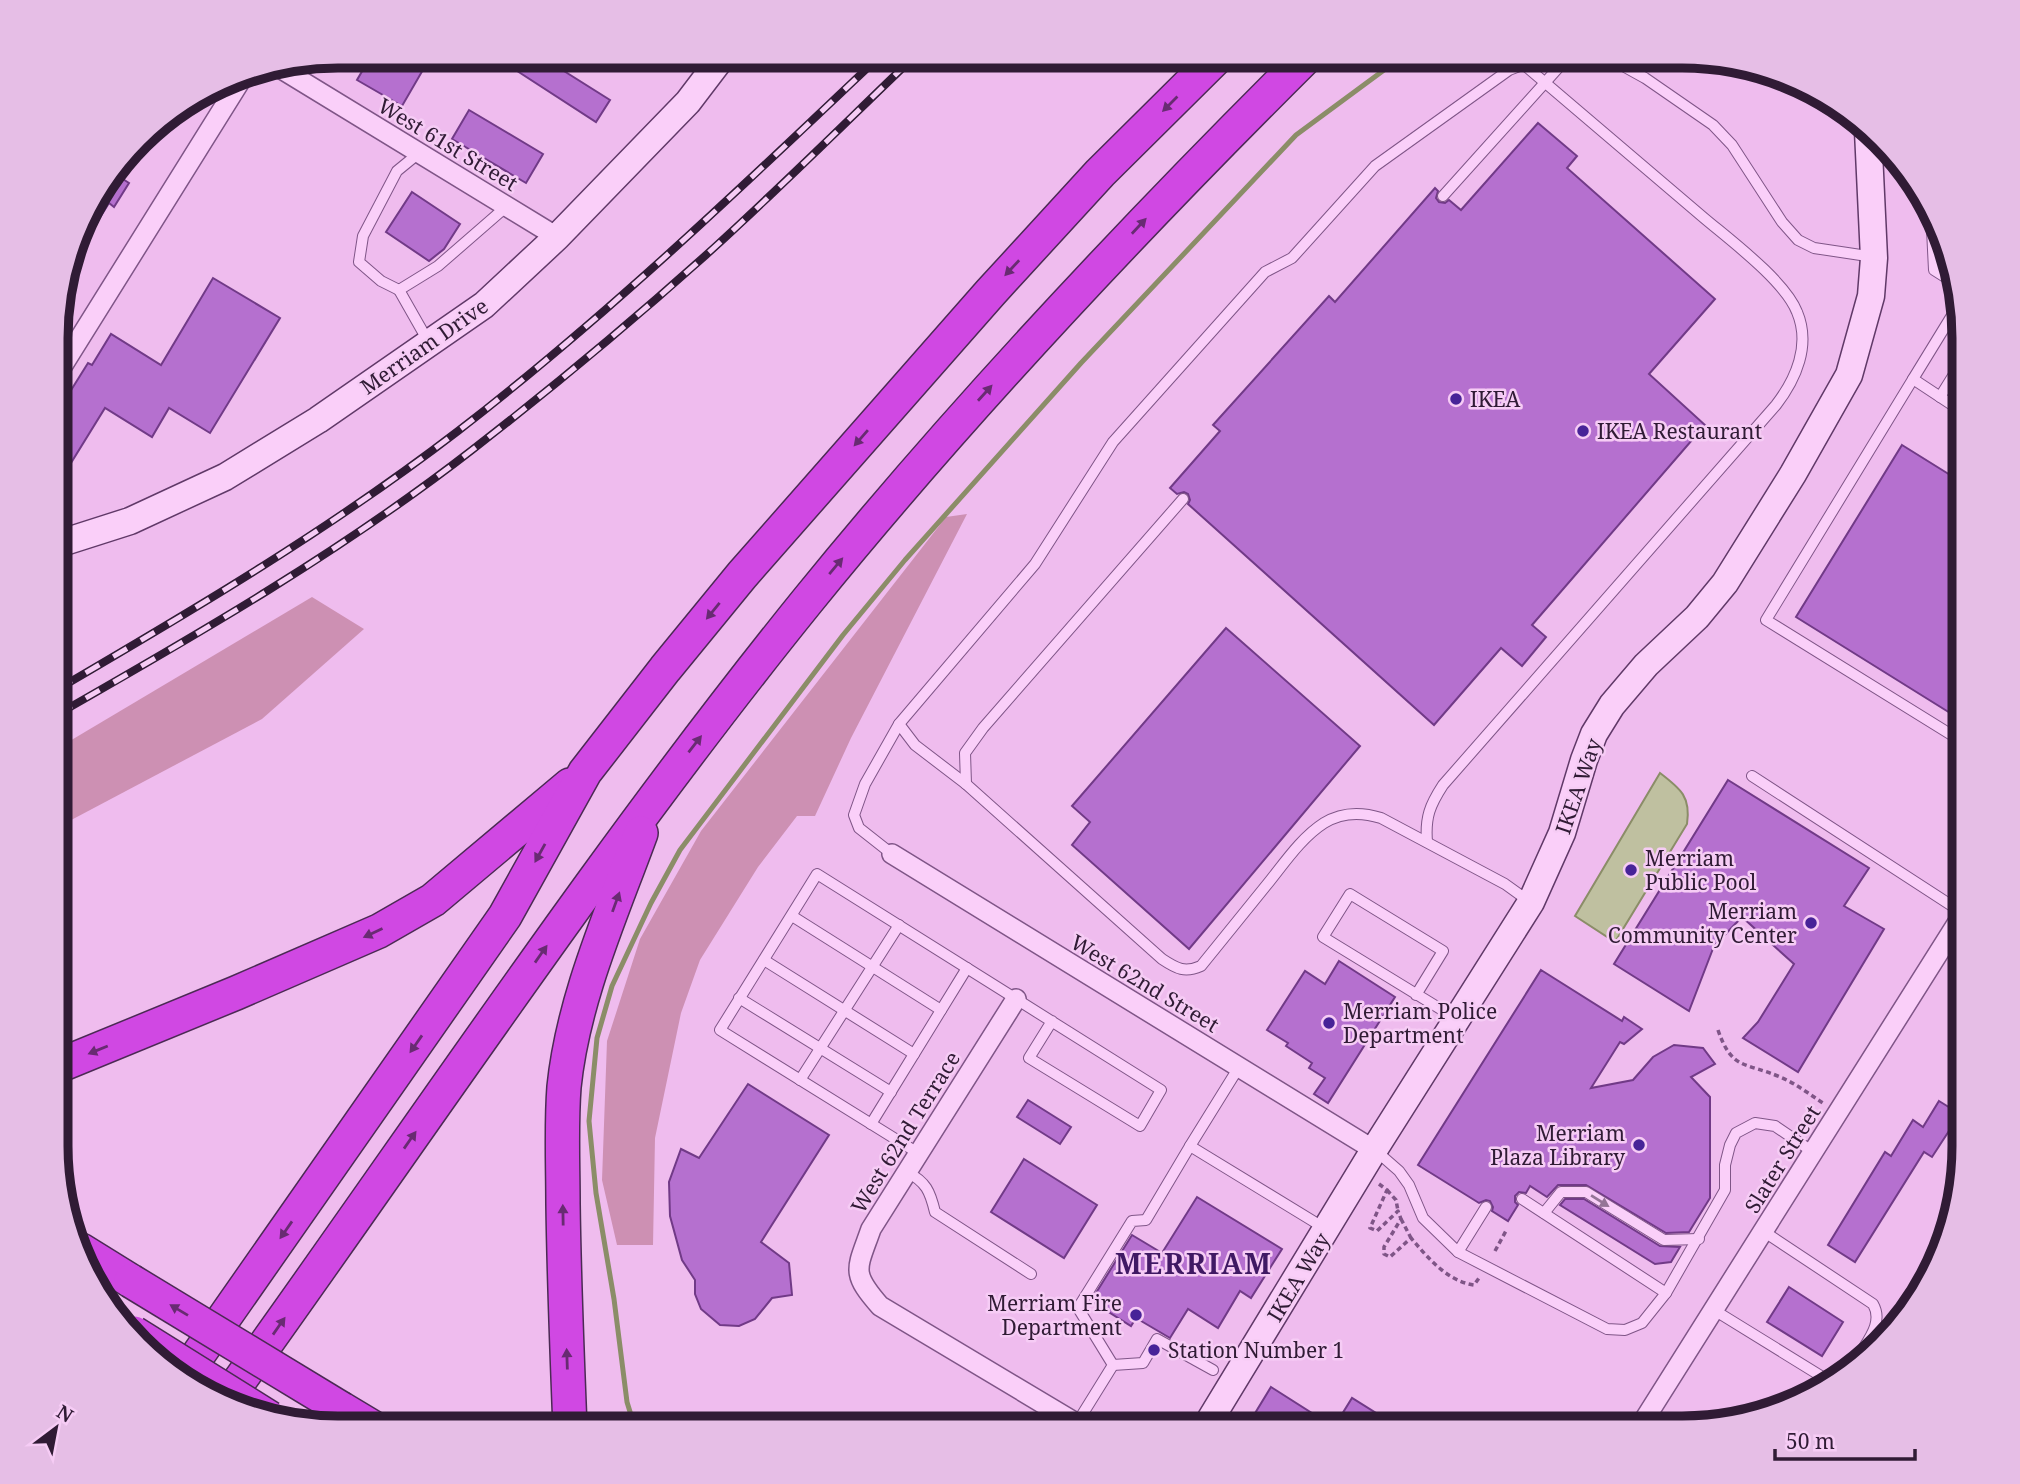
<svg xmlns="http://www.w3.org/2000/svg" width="2020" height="1484" font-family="'Noto Serif',serif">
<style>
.green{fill:#cd90b3}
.water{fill:#bfc0a0;stroke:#8b8d68;stroke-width:2}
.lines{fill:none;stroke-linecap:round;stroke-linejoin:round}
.stream{stroke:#8b8d68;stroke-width:5}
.building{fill:#b570cf;stroke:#713a87;stroke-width:2}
.lane-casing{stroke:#7f5587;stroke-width:12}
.street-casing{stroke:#7f5587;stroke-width:22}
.secondary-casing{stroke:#603968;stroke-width:29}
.highway-casing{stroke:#4b2a54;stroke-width:36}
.path{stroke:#7f5587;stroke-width:3.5;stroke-dasharray:5 3.5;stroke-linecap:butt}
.lane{stroke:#facff9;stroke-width:10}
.street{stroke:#facff9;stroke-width:19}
.secondary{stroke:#facff9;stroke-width:26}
.highway{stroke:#d048e3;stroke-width:33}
.rail-casing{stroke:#301b35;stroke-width:8}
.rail{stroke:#f6ccf5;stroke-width:5;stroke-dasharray:16;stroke-linecap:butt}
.highway-bridge-casing{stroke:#4b2a54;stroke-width:36;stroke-linecap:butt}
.highway-bridge{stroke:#d048e3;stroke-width:33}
.oneway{fill:#682b72}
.oneway2{fill:#957597}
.poi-dot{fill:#472398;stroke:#f6ccf5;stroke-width:2.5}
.labels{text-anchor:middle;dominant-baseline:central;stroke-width:5;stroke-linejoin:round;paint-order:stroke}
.street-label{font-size:21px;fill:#301b35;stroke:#f6ccf5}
.poi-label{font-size:21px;fill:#301b35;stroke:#f6ccf5;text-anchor:start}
.district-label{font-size:28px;font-weight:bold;letter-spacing:2px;fill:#401964;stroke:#f6ccf5}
.rim{fill:none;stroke:#301b35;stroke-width:9}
</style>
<rect width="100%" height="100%" fill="#efbcee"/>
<g class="green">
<polygon points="967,514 851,738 815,816 797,816 758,867 700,960 681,1013 655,1138 653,1245 617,1245 602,1180 607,1041 640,939 701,831 946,517"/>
<polygon points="312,597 364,629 262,719 58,827 58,748"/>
</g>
<path class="water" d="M1660,773C1681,789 1691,797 1687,824L1615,942L1575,916Z"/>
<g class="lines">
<polyline class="stream" points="635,1428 627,1402 614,1299 596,1193 589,1121 597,1038 612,986 651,903 680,850 843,635 905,560 1081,363 1296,135 1403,56"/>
</g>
<g class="building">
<polygon points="371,56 431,56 402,106 357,80"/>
<polygon points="518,56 540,56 610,100 596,122 511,67"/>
<polygon points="469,110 543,154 526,183 452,139"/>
<polygon points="1538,123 1577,156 1567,168 1715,299 1649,374 1705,425 1532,625 1546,637 1522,666 1501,648 1434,725 1188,504 1190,500 1188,494 1184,492 1177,494 1170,488 1220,431 1213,425 1329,296 1335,302 1435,188 1438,191 1436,198 1439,202 1445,203 1449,200 1461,210"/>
<polygon points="115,174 129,183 114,207 109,203 78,253 74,251 85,213"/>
<polygon points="412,192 460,224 444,249 429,261 386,232"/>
<polygon points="213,278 280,318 210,433 169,408 152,437 105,408 58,484 58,411 88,363 92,365 111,334 161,365"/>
<polygon points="1902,445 1963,483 1963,721 1796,617"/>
<polygon points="1226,628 1360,746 1189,949 1072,845 1090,822 1072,806"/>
<polygon points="1728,780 1869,868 1844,906 1884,929 1798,1072 1743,1038 1758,1022 1794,964 1742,917 1714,946 1689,1011 1614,964"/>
<polygon points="1339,961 1395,997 1328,1103 1314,1094 1325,1078 1309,1068 1312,1063 1286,1046 1288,1043 1267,1030 1305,971 1325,984"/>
<polygon points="1541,970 1622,1021 1624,1017 1642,1029 1624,1044 1620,1042 1591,1088 1633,1080 1653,1057 1674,1045 1703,1048 1715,1064 1691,1077 1710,1097 1710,1198 1689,1232 1666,1233 1586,1185 1558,1185 1547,1197 1530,1186 1526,1193 1519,1192 1515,1196 1515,1202 1518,1205 1508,1221 1492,1211 1493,1207 1490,1201 1486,1200 1479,1203 1418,1165"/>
<polygon points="748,1084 829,1135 761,1242 789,1263 792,1295 772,1298 755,1319 739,1326 720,1325 701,1309 695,1294 695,1280 682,1260 670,1216 669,1182 681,1149 699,1158"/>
<polygon points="1028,1100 1071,1127 1060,1144 1017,1117"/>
<polygon points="1939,1101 1960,1114 1932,1157 1924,1152 1855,1262 1828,1245 1885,1152 1891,1156 1913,1120 1923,1127"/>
<polygon points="1024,1159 1097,1205 1064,1258 991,1212"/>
<polygon points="1197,1197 1282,1249 1251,1298 1240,1291 1218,1328 1188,1309 1170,1338 1136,1318 1131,1326 1091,1301 1132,1235 1162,1253"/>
<polygon points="1565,1199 1584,1199 1660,1246 1680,1247 1671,1262 1655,1264 1560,1205"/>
<polygon points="1789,1287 1843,1322 1822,1356 1767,1322"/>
<polygon points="1271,1387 1334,1427 1352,1398 1400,1428 1246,1428"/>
</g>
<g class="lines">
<g class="lane-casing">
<g id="lane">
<polyline points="1607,57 1645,78 1713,125 1732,145 1782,222 1798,240 1814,248 1874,257"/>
<polyline points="419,153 397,171 363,236 359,262 381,281 399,290 438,266 507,206"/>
<polyline points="1443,196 1568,57"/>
<polyline points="1931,209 1934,270 1953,282"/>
<polyline points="399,290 428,341"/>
<polyline points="1959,304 1913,379 1963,412"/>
<polyline points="1913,379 1766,620 1963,742"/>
<polyline points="1940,397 1963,360"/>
<path d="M899,724L915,745L966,784L1162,959C1177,969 1185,973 1201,966C1224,938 1246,910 1269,882C1285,862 1302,837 1324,823C1342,812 1362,812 1381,818L1505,884L1530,902"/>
<polyline points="1752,776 1963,913"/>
<polyline points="966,784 965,753 983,728 1183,499"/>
<path d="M1427,842C1425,817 1430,805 1443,785L1776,405C1796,379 1811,345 1797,312C1785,281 1730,240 1704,218C1643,166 1583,115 1522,63"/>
<polyline points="892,854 859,828 854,815 865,784 899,724 1035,564 1113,442 1265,272 1292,258 1375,166 1509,70 1543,57"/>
<polyline points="792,916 941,1010"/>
<polyline points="764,960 914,1054"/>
<polyline points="1416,995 1443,951 1350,894 1323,937 1457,1019"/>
<polyline points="739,998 891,1092"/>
<polyline points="800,1080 899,925"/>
<polyline points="871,1124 967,968"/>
<polyline points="1190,1146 1239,1067"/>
<polyline points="1375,1150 1399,1171 1409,1185 1423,1218 1458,1252 1607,1329 1625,1330 1642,1323 1666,1293 1725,1190 1725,1165 1730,1145 1736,1133 1755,1123 1775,1126 1813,1152"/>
<path d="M918,1153L720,1030L817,874C932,946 1047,1018 1161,1090L1140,1126L1029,1058L1052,1021"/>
<path d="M907,1172C926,1182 930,1191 935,1212L1031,1274"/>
<polyline points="1522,1199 1666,1293"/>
<polyline points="1544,1213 1561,1192 1586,1192 1664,1240 1699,1239"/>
<path d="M1763,1231L1873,1304C1884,1323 1867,1341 1858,1357"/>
<polyline points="1458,1252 1486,1207"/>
<polyline points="1714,1310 1829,1381"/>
<polyline points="1113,1365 1143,1363 1157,1339 1213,1370"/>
<polyline points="1077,1423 1113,1365 1078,1308 1132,1221 1146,1220 1190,1146 1326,1229"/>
</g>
</g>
<g class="street-casing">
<g id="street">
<polyline points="280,68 557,237"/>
<polyline points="58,373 244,75"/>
<polyline points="892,854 1374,1150"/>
<path d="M1016,999L871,1229C857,1269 850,1272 880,1306L1084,1428"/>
<polyline points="1639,1428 1963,914"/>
</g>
</g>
<g class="secondary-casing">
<g id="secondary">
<polyline points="58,544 130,521 225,477 318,420 484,305 557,237 688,102 723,56"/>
<polyline points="1205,1428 1374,1150 1531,902 1562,833 1584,760 1594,734 1612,705 1646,665 1697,617 1725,583 1793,474 1849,375 1871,296 1874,258 1868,131"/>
</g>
</g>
<g class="highway-casing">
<g id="highway">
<polyline points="58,1066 236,993 379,931 433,900 570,785"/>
<polyline points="81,1250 131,1281"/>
<polyline points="182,1378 505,916 585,772 665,669 742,575 990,293 1100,173 1218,56"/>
<path d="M225,1401C418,1133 600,857 808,600C963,409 1132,230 1307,56"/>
<polyline points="342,1409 372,1427"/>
<path d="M570,1428C567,1353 564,1279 563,1204C563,1165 561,1126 564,1087C573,999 611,915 641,833"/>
</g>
</g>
<g class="path">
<path d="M1718,1030C1732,1071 1746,1062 1780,1077C1795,1083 1809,1094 1823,1103"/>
<path d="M1379,1184L1387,1190L1370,1228L1377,1231L1398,1211L1401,1219L1384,1247V1254L1390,1257L1411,1238C1428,1258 1447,1281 1474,1285L1479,1278"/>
<polyline points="1387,1190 1396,1200 1398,1211"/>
<polyline points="1401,1219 1411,1238"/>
<polyline points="1495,1251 1507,1229"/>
</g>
<use href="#lane" class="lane"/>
<use href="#street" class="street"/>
<use href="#secondary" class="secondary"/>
<use href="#highway" class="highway"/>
<g class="rail-casing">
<g id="rail">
<path d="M58,689C195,609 332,528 458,431C607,316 743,186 880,56"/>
<path d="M58,714C200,633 342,551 472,450C552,388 630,323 706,255C777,191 846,122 915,56"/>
</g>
</g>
<use href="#rail" class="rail"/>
<g class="highway-bridge-casing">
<g id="highway-bridge">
<polyline points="131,1281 342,1409"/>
<polyline points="134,1333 270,1418"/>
</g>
</g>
<use href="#highway-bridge" class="highway-bridge"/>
</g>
<defs><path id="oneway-solid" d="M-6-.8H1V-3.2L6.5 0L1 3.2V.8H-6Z" transform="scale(1.75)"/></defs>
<g class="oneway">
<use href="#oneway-solid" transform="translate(1170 104) rotate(135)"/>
<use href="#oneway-solid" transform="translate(1139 226) rotate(-47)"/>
<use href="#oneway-solid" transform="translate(1012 268) rotate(133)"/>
<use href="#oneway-solid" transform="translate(985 393) rotate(-48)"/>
<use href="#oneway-solid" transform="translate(861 438) rotate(131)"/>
<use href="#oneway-solid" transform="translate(836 566) rotate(-50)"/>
<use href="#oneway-solid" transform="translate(713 611) rotate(129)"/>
<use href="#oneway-solid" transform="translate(695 744) rotate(-52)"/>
<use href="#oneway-solid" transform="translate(540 853) rotate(119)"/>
<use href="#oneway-solid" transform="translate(616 902) rotate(-70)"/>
<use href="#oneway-solid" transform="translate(373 933) rotate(155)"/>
<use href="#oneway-solid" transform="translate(541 954) rotate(-55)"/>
<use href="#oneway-solid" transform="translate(416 1044) rotate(125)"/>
<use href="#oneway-solid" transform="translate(98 1050) rotate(158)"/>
<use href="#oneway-solid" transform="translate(410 1140) rotate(-55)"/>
<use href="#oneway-solid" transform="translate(563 1215) rotate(-91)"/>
<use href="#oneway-solid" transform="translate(286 1230) rotate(125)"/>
<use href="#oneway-solid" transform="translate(179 1310) rotate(-149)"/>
<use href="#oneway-solid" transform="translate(279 1326) rotate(-55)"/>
<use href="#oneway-solid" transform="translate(567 1359) rotate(-92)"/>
</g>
<use class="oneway2" href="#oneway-solid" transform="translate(1600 1201) rotate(32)"/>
<g class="poi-dot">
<circle cx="1456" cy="399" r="7"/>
<circle cx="1583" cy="431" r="7"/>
<circle cx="1631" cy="870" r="7"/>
<circle cx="1811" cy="923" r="7"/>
<circle cx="1329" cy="1023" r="7"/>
<circle cx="1639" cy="1145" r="7"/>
<circle cx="1136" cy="1315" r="7"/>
<circle cx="1154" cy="1350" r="7"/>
</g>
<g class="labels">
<g class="street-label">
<text transform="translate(448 144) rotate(31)">West 61st Street</text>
<text transform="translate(424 346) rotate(-35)">Merriam Drive</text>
<text transform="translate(1578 786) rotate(-71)">IKEA Way</text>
<text transform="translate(1145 983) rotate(31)">West 62nd Street</text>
<text transform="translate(905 1132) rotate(-58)">West 62nd Terrace</text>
<text transform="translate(1782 1159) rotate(-58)">Slater Street</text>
<text transform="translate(1298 1277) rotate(-59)">IKEA Way</text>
</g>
<g class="poi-label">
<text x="1470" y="399">IKEA</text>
<text x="1597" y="431">IKEA Restaurant</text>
<text x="1645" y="858">Merriam<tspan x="1645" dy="24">Public Pool</tspan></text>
<text x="1797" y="911" text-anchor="end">Merriam<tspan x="1797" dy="24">Community Center</tspan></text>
<text x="1343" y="1011">Merriam Police<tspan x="1343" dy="24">Department</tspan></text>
<text x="1625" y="1133" text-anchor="end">Merriam<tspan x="1625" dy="24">Plaza Library</tspan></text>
<text x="1122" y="1303" text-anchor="end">Merriam Fire<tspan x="1122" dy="24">Department</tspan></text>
<text x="1168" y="1350">Station Number 1</text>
</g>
<g class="district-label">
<text x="1194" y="1263">MERRIAM</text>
</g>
</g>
<path d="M0 0H2020V1484H0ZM338 68H1682A270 270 0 0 1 1952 338V1146A270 270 0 0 1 1682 1416H338A270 270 0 0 1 68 1146V338A270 270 0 0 1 338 68Z" fill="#e6bee6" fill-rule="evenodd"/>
<path class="rim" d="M338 68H1682A270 270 0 0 1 1952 338V1146A270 270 0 0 1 1682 1416H338A270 270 0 0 1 68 1146V338A270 270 0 0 1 338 68Z"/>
<g transform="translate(56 1428) rotate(32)" stroke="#f6ccf5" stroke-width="5" paint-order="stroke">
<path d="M0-5L12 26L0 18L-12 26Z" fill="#301b35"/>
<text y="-10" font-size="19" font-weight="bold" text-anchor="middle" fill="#301b35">N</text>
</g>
<path d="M1775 1449v10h140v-10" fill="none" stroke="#301b35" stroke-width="3.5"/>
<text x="1786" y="1449" font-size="21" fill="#301b35" stroke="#f6ccf5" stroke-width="5" paint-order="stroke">50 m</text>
</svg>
